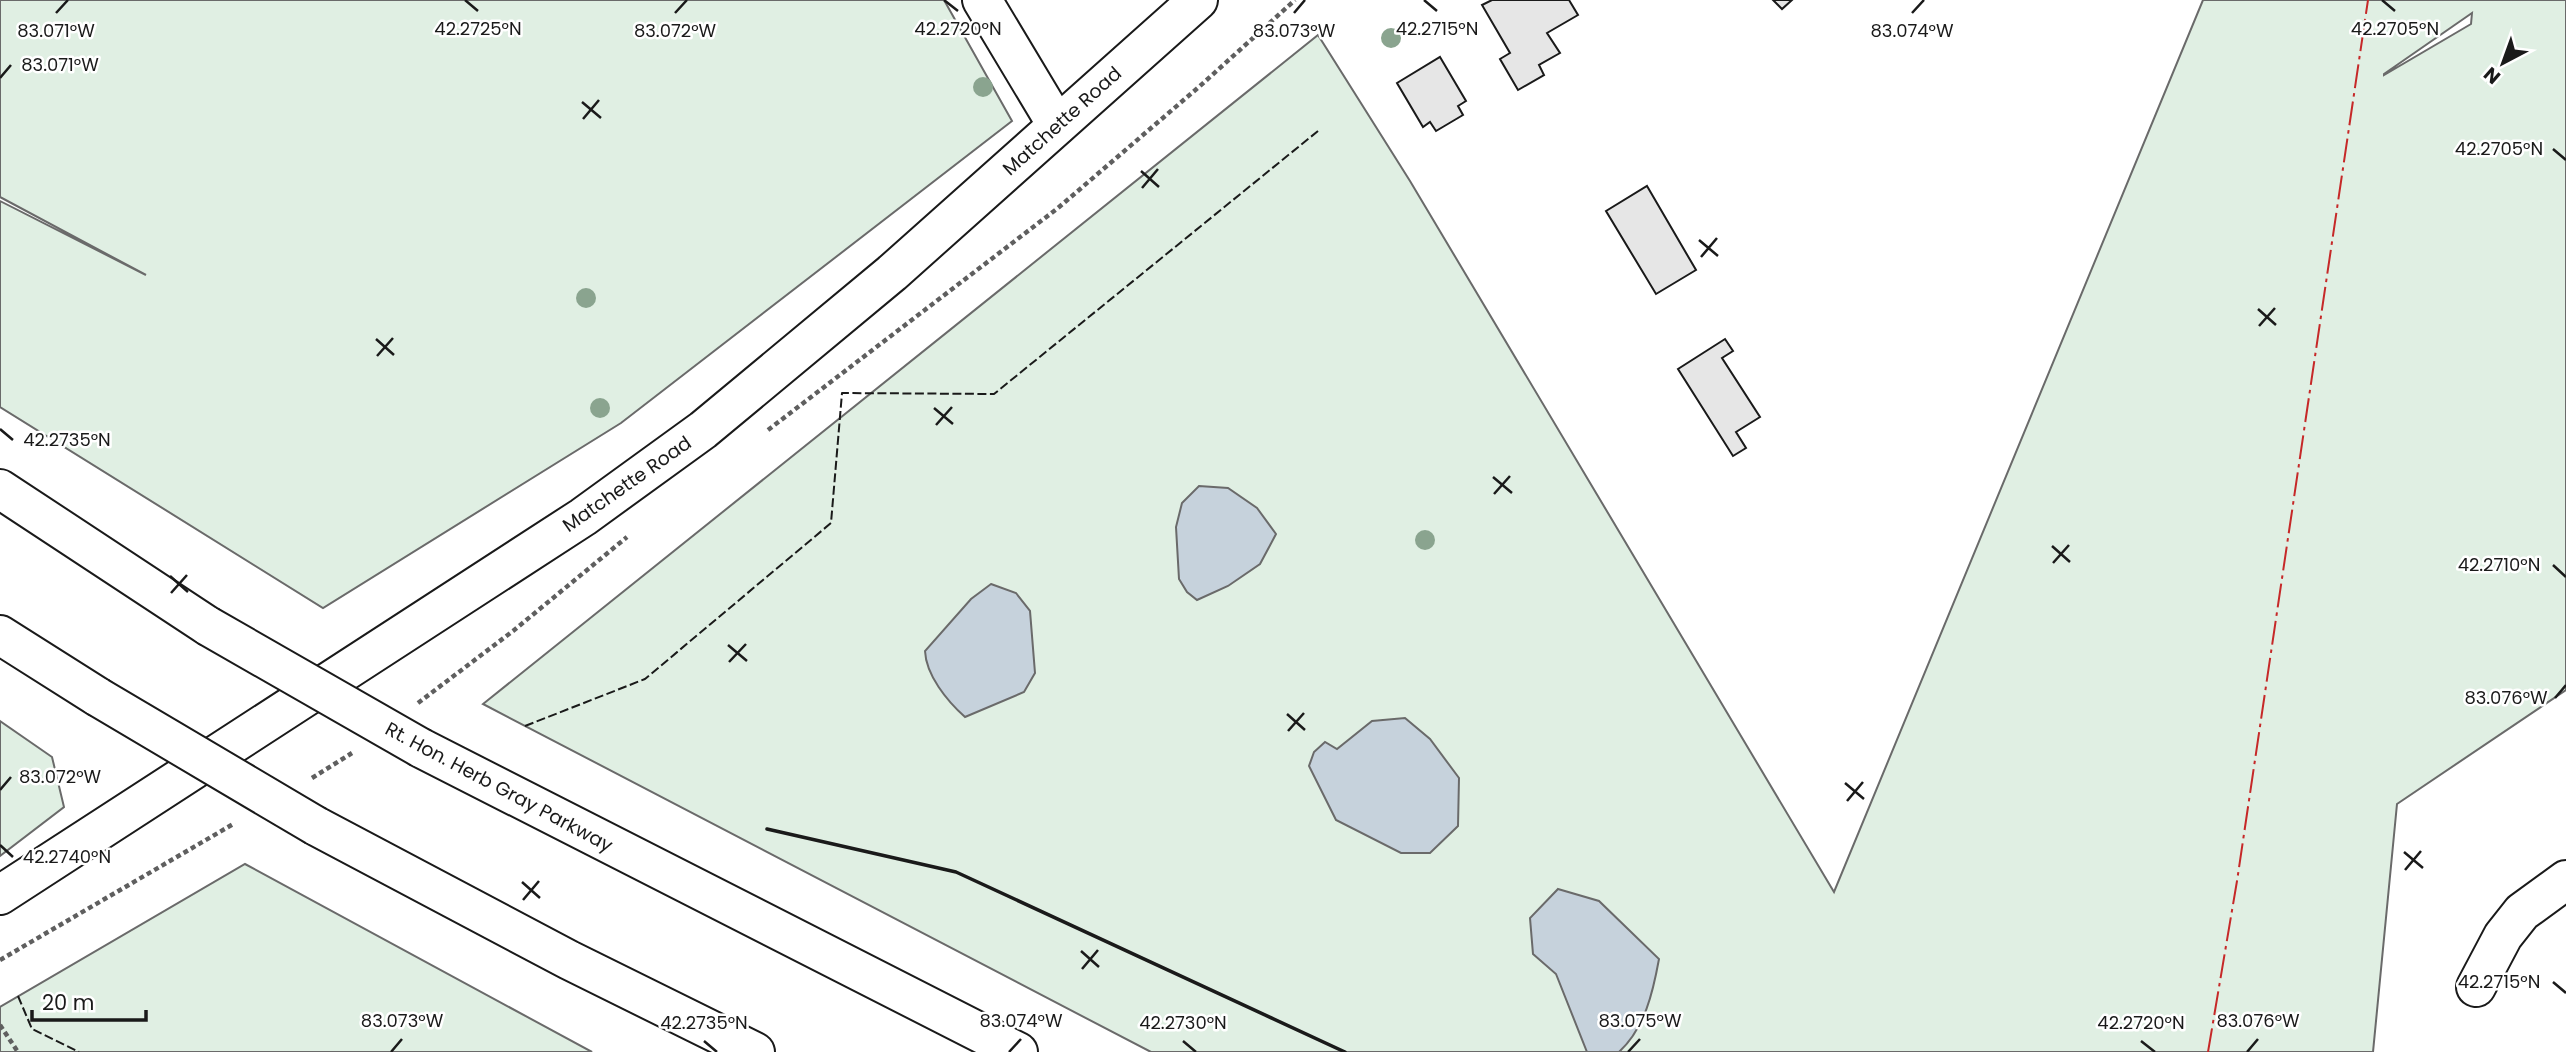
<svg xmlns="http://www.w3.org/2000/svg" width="2566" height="1052" font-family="Poppins,sans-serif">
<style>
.green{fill:#e0efe3;stroke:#6a6a6a;stroke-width:2;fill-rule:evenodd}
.water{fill:#c6d2dc;stroke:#6a6a6a;stroke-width:2}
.building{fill:#e6e6e6;stroke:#1a1a1a;stroke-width:2}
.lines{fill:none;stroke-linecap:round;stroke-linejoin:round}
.minor-casing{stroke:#1a1a1a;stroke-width:42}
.highway-casing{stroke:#1a1a1a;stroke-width:42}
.path{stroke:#5f5f5f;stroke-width:4.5;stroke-dasharray:5 3.5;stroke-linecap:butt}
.minor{stroke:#fff;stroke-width:38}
.highway{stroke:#fff;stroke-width:38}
.highway-bridge-casing{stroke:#1a1a1a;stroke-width:42;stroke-linecap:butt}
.highway-bridge{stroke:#fff;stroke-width:38}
.fence{stroke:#1a1a1a;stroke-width:2;stroke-dasharray:9 3.5;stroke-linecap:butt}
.wall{stroke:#1a1a1a;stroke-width:3.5}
.power{stroke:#c62828;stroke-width:2;stroke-dasharray:24 5 3.5 5;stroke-linecap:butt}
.tree{fill:#8aa48f}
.ticks{fill:none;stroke:#1a1a1a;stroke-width:2.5}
.labels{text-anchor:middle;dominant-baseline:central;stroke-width:5;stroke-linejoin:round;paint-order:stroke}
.street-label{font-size:19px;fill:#1a1a1a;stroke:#fff}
.ticks-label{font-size:18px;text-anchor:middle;fill:#1a1a1a;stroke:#fff;stroke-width:5;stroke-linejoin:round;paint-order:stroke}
</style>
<rect width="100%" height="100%" fill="#fff"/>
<g class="green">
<polygon points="0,0 944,0 1012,121 621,423 323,608 0,407 0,201 146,275 0,197"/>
<path d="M2203,0H2566V690L2397,804L2373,1052H1151L483,704L1318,35L1410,181L1834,892ZM2472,13L2471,24L2384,75V74Z"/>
<polygon points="0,721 52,757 64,807 0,856"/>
<polygon points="245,864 592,1052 0,1052 0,1007"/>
</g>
<g class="water">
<polygon points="1199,486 1228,488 1257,508 1276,534 1260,564 1228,586 1197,600 1187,592 1179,579 1176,527 1182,503"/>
<path d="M991,584L1016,593L1030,611L1035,673L1024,692L965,717C947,701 926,675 925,651L971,599Z"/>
<polygon points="1405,718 1430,739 1459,778 1458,826 1430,853 1401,853 1336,820 1309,766 1314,752 1325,742 1337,749 1372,721"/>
<path d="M1558,889L1599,901L1659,959C1653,992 1645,1028 1619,1052H1587L1556,974L1533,954L1530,918Z"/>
</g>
<g class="building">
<polygon points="1492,0 1569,0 1578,15 1547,33 1560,53 1539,65 1544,75 1518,90 1500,59 1510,53 1482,5"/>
<polygon points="1773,0 1792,0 1782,9"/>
<polygon points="1440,57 1466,101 1458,106 1463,115 1436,131 1430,122 1423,127 1397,83"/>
<polygon points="1647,186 1696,270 1656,294 1606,211"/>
<polygon points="1725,339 1733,351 1722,358 1760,417 1736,432 1746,448 1733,456 1678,369"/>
</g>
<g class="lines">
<g class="minor-casing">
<g id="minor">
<polyline points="982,0 1057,125"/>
<polyline points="0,895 583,517 703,430 892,273 1198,0"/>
<polyline points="2476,987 2503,936 2522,912 2566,880"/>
</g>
</g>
<g class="highway-casing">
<g id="highway">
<polyline points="0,489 208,626"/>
<polyline points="0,635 98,697"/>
<polyline points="421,748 1018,1052"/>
<polyline points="316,826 569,960 755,1052"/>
</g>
</g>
<g class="path">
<polyline points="768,430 1058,208 1200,86 1295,0"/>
<polyline points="418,703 513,631 627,537"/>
<polyline points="312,778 352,753"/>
<polyline points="0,960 235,823"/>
<polyline points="0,1025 18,1052"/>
</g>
<use href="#minor" class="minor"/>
<use href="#highway" class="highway"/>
<g class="highway-bridge-casing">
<g id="highway-bridge">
<polyline points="208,626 421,748"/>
<polyline points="98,697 316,826"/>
</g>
</g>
<use href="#highway-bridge" class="highway-bridge"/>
<g class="fence">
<polyline points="525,726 645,679 831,523 842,393 994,394 1318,131"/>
<polyline points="18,996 32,1029 79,1052"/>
</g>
<polyline class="wall" points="767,829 956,872 1345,1052"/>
<polyline class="power" points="2208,1052 2237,881 2368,0"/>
</g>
<g class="tree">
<circle cx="1391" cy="38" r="10"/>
<circle cx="983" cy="87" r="10"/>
<circle cx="586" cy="298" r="10"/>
<circle cx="600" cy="408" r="10"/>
<circle cx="1425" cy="540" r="10"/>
</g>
<path class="ticks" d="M465,0L478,11M944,0L958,11M1424,0L1437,11M2382,0L2395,11M56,13L68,0M675,13L687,0M1294,13L1305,0M1912,13L1924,0M0,78L11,65M582,102L601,118M583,119L599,100M2553,149L2566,160M1141,171L1159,187M1142,188L1158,169M1699,240L1718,256M1701,257L1717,238M2258,309L2276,325M2259,326L2275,308M376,339L394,355M377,356L393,338M934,408L953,424M936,425L952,407M0,429L13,440M1493,477L1512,493M1494,494L1510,476M2052,546L2070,562M2053,563L2069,545M2553,565L2566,577M170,576L188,592M171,593L187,575M728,645L747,661M729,662L746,644M2555,698L2566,685M1287,714L1305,730M1288,731L1304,713M1845,783L1864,799M0,790L11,777M1847,801L1863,782M0,845L13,857M2404,852L2423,868M2405,870L2421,851M522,882L540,898M523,900L539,881M1081,951L1099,967M1082,969L1098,950M2553,982L2566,993M704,1041L717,1052M1183,1041L1196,1052M2141,1041L2155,1052M391,1052L402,1039M1009,1052L1021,1039M1628,1052L1640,1039M2247,1052L2258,1039"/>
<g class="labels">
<g class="street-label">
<text transform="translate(1062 121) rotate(-42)">Matchette Road</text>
<text transform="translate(627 484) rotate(-35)">Matchette Road</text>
<text transform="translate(499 787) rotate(28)">Rt. Hon. Herb Gray Parkway</text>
</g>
</g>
<g class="ticks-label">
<text x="478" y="35">42.2725°N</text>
<text x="958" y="35">42.2720°N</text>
<text x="1437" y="35">42.2715°N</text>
<text x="2395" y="35">42.2705°N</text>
<text x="56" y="37">83.071°W</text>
<text x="675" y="37">83.072°W</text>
<text x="1294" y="37">83.073°W</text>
<text x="1912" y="37">83.074°W</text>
<text x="60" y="71">83.071°W</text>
<text x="2499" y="155">42.2705°N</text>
<text x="67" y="446">42.2735°N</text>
<text x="2499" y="571">42.2710°N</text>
<text x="2506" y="704">83.076°W</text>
<text x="60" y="783">83.072°W</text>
<text x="67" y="863">42.2740°N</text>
<text x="2499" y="988">42.2715°N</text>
<text x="402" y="1027">83.073°W</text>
<text x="1021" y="1027">83.074°W</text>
<text x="1640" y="1027">83.075°W</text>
<text x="2258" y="1027">83.076°W</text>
<text x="704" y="1029">42.2735°N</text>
<text x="1183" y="1029">42.2730°N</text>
<text x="2141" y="1029">42.2720°N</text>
</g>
<g transform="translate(2503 63) rotate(221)" stroke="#ffffff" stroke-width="5" paint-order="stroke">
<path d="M0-5L12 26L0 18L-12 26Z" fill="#1a1a1a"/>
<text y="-10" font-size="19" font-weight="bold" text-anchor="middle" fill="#1a1a1a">N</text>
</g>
<path d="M32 1010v10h114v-10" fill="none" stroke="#1a1a1a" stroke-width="3.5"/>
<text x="42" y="1010" font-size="21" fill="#1a1a1a" stroke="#ffffff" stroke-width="5" paint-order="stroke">20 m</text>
</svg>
